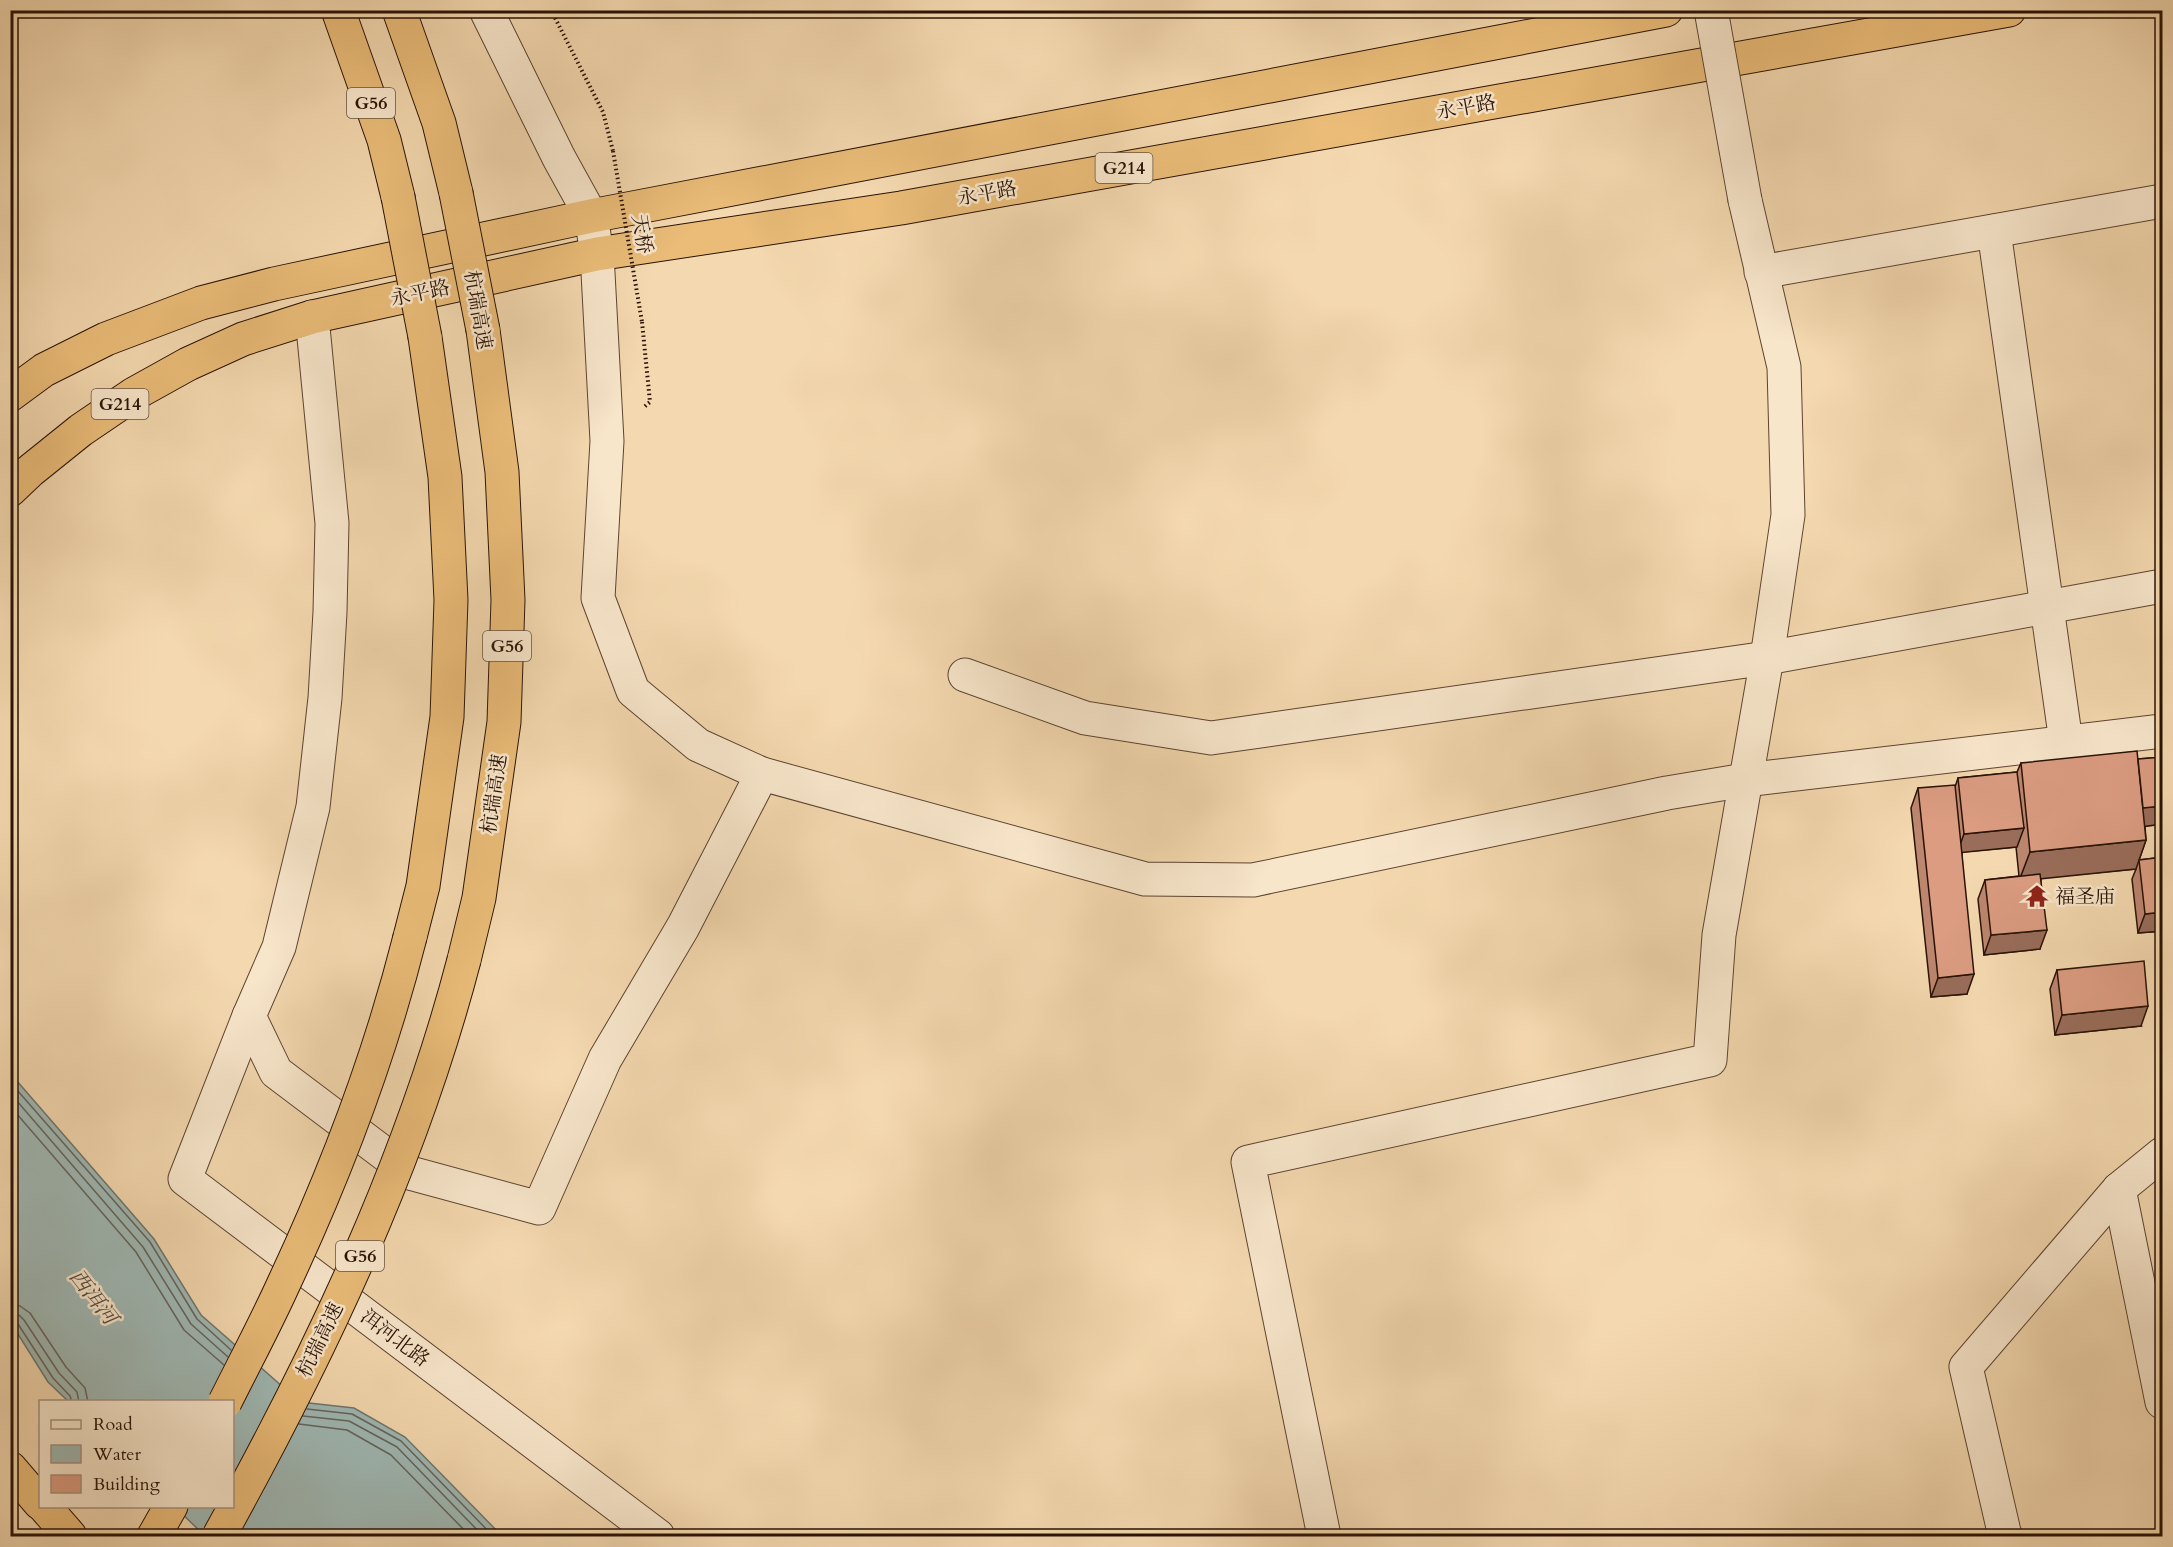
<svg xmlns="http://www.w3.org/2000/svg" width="2173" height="1547" font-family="Cardo,'Noto Serif SC',serif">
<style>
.water{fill:#9fb8b4;stroke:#70766e;stroke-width:1.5}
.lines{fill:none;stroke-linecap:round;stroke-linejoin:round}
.shore{stroke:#64655c;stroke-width:1.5}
.minor-casing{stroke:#5c4430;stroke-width:35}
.highway-casing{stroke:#291205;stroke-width:35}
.path{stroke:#291205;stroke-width:4;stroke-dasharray:1.5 3;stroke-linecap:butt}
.minor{stroke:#f8e6cb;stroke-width:33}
.highway{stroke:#eabc78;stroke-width:33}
.minor-bridge-casing{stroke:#5c4430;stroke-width:35;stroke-linecap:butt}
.highway-bridge-casing{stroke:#291205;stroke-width:35;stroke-linecap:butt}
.path-bridge{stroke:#291205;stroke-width:4;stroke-dasharray:1.5 3;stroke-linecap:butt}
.minor-bridge{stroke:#f8e6cb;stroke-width:33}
.highway-bridge{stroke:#eabc78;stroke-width:33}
.wall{fill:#bc866f;stroke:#291205;stroke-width:1.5}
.shaded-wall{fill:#996d5a;stroke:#291205;stroke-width:1.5}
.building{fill:#db9c81;stroke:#291205;stroke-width:1.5}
.labels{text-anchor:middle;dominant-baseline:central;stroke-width:5;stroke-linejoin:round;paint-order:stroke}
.shield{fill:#f8e6cb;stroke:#675240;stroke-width:1.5}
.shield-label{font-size:18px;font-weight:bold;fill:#291205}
.street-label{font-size:20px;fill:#291205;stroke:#f8e6cb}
.poi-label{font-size:20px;fill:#291205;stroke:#f8e6cb;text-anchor:start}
.water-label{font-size:21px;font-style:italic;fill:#524c42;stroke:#f8e6cb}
</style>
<rect width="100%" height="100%" fill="#f4d8af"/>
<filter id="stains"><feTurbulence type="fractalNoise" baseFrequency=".00333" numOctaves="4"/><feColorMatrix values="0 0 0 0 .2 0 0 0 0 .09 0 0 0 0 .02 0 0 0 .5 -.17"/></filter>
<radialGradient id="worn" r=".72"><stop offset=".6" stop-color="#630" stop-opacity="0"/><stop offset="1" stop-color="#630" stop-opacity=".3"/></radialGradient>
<polygon class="water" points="10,1073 154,1239 201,1315 300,1402 354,1408 405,1437 502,1536 205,1536 175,1507 232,1506 232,1402 68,1401 48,1382 11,1323"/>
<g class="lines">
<g class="shore">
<polyline points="10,1082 150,1242 197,1319 231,1350"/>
<polyline points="10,1093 143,1247 191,1324 228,1357"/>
<polyline points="10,1106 136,1252 184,1330 224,1365"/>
<polyline points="10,1304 20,1306 30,1313 66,1367 85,1388 88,1402"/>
<polyline points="10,1313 19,1315 24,1320 59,1373 77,1392 79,1402"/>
<polyline points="10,1321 18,1324 53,1378 70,1396 72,1402"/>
<polyline points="307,1409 352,1414 401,1441 493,1536"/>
<polyline points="303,1416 349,1421 397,1447 483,1536"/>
<polyline points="299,1424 347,1430 391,1455 470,1536"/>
</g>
<g class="minor-casing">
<g id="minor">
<polyline points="486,10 559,158 591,216 597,254 607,441 598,598 633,691 698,745 762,774 1145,879 1253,880 1667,793 1745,780 2162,731"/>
<polyline points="1994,231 2066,742"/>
<polyline points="1761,272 2162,201"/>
<polyline points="312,317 332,523 330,612 325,698 313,807 279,947 249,1016 185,1179 658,1536"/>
<polyline points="965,675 1085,718 1211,738 1767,658 2162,586"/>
<polyline points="249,1016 276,1072 410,1173 539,1208 605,1059 683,927 762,774"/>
<polyline points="2119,1189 2162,1402"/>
<polyline points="1324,1536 1248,1162 1710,1060 1719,935 1767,658 1788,515 1784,367 1745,200"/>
<polyline points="2005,1536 1966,1367 2119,1189 2162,1154"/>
</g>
</g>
<g class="highway-casing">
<g id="highway">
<polyline points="338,10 384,140 398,197"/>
<polyline points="399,10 439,123 456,193"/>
<polyline points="10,395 44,370 106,339 201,303 274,284 591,216 1666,10"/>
<polyline points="10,490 30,471 81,430 134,394 188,364 243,339 312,317 597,254 901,208 2009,10"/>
<polyline points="410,937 423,886 447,717 451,600 445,477 425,337"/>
<polyline points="464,960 479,898 504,722 508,600 502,472 483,330"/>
<polyline points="10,1468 40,1503"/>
<polyline points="44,1506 70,1536"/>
<polyline points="154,1536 171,1506"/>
</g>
</g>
<g class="path">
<polyline points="551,10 603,112 613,151"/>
<polyline points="642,322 650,402 643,408"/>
</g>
<use href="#minor" class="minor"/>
<use href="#highway" class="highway"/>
<g class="minor-bridge-casing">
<polyline id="minor-bridge" points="1711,10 1745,200"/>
</g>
<g class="highway-bridge-casing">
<g id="highway-bridge">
<polyline points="456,193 483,330"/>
<polyline points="398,197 425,337"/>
<path d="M225,1402C245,1362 266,1323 284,1283C336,1172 380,1056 410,937"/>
<path d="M219,1536C320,1354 411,1163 464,960"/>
</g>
</g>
<polyline class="path-bridge" points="613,151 642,322"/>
<use href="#minor-bridge" class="minor-bridge"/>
<use href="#highway-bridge" class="highway-bridge"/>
</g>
<g class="wall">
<polygon points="2163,757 2163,824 2145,826 2146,840 2139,860 2163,857 2163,931 2138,933 2132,879 2136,869 2041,878 2040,949 1984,955 1978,899 1985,880 2019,876 2016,847 1962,852 1967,994 1931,997 1911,808 1918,788 1955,787 1958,778 2017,772 2021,763 2138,759"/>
<polygon points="2057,970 2141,1026 2055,1035 2050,989"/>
</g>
<g class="shaded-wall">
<polygon points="2163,806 2163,824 2132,828 2139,808"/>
<polygon points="2024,828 2017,847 1957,853 1964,834"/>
<polygon points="2146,840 2136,869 2019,881 2030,852"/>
<polygon points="2163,912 2163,931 2138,933 2145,914"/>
<polygon points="2047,930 2040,949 1984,955 1991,935"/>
<polygon points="1974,974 1967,994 1931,997 1938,978"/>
<polygon points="2148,1006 2141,1026 2055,1035 2062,1015"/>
</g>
<g class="building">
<polygon points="2137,751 2146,840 2030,852 2021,763"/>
<polygon points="2163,757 2163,806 2143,808 2138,759"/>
<polygon points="2017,772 2024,828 1964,834 1958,778"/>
<polygon points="1955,785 1974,974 1938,978 1918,788"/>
<polygon points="2163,857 2163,912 2145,914 2139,860"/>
<polygon points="2040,874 2047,930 1991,935 1985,880"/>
<polygon points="2144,961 2148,1006 2062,1015 2057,970"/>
</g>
<defs>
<g id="temple-bare" transform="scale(1.8)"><path d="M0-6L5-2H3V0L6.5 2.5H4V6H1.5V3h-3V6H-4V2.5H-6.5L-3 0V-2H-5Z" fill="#8f2418" stroke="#f8e6cb" stroke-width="2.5" paint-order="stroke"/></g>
</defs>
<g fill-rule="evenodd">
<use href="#temple-bare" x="2037" y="896"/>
</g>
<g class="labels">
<g class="shield">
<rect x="347" y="88" width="48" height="30" rx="4.5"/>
<rect x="1095.5" y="153" width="57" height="30" rx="4.5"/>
<rect x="91.5" y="389" width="57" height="30" rx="4.5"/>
<rect x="483" y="631" width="48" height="30" rx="4.5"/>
<rect x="336" y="1241" width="48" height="30" rx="4.5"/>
</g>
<g class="shield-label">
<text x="371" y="103">G56</text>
<text x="1124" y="168">G214</text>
<text x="120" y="404">G214</text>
<text x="507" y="646">G56</text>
<text x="360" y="1256">G56</text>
</g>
<g class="street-label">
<text transform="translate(1466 107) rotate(-10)">永平路</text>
<text transform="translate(987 193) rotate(-10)">永平路</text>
<text transform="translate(642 234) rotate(80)">天桥</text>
<text transform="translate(420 293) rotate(-12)">永平路</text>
<text transform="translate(478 310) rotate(80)">杭瑞高速</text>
<text transform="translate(494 794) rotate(-82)">杭瑞高速</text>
<text transform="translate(395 1338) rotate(37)">洱河北路</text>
<text transform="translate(320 1340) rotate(-64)">杭瑞高速</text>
</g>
<g class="poi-label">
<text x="2055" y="896">福圣庙</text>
</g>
<g class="water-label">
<text transform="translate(93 1297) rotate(52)">西洱河</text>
</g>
</g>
<rect width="2173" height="1547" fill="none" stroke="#f4d8af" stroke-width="36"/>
<rect x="12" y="12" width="2149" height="1523" fill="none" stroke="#291205" stroke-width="3"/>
<rect x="18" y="18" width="2137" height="1511" fill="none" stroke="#291205" stroke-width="1.5"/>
<rect x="39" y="1400" width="195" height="108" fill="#f8e6cb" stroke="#a5917c" stroke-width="1.5"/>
<rect x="51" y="1420" width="30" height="9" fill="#f8e6cb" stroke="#a5917c" stroke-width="1.5"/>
<text x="93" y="1430" font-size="18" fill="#291205">Road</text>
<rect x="51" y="1445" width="30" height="18" fill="#9fb8b4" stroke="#a5917c" stroke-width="1.5"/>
<text x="93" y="1460" font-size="18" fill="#291205">Water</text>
<rect x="51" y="1475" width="30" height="18" fill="#db9c81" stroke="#a5917c" stroke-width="1.5"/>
<text x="93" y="1490" font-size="18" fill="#291205">Building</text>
<rect width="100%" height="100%" filter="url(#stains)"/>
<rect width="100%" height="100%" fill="url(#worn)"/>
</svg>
